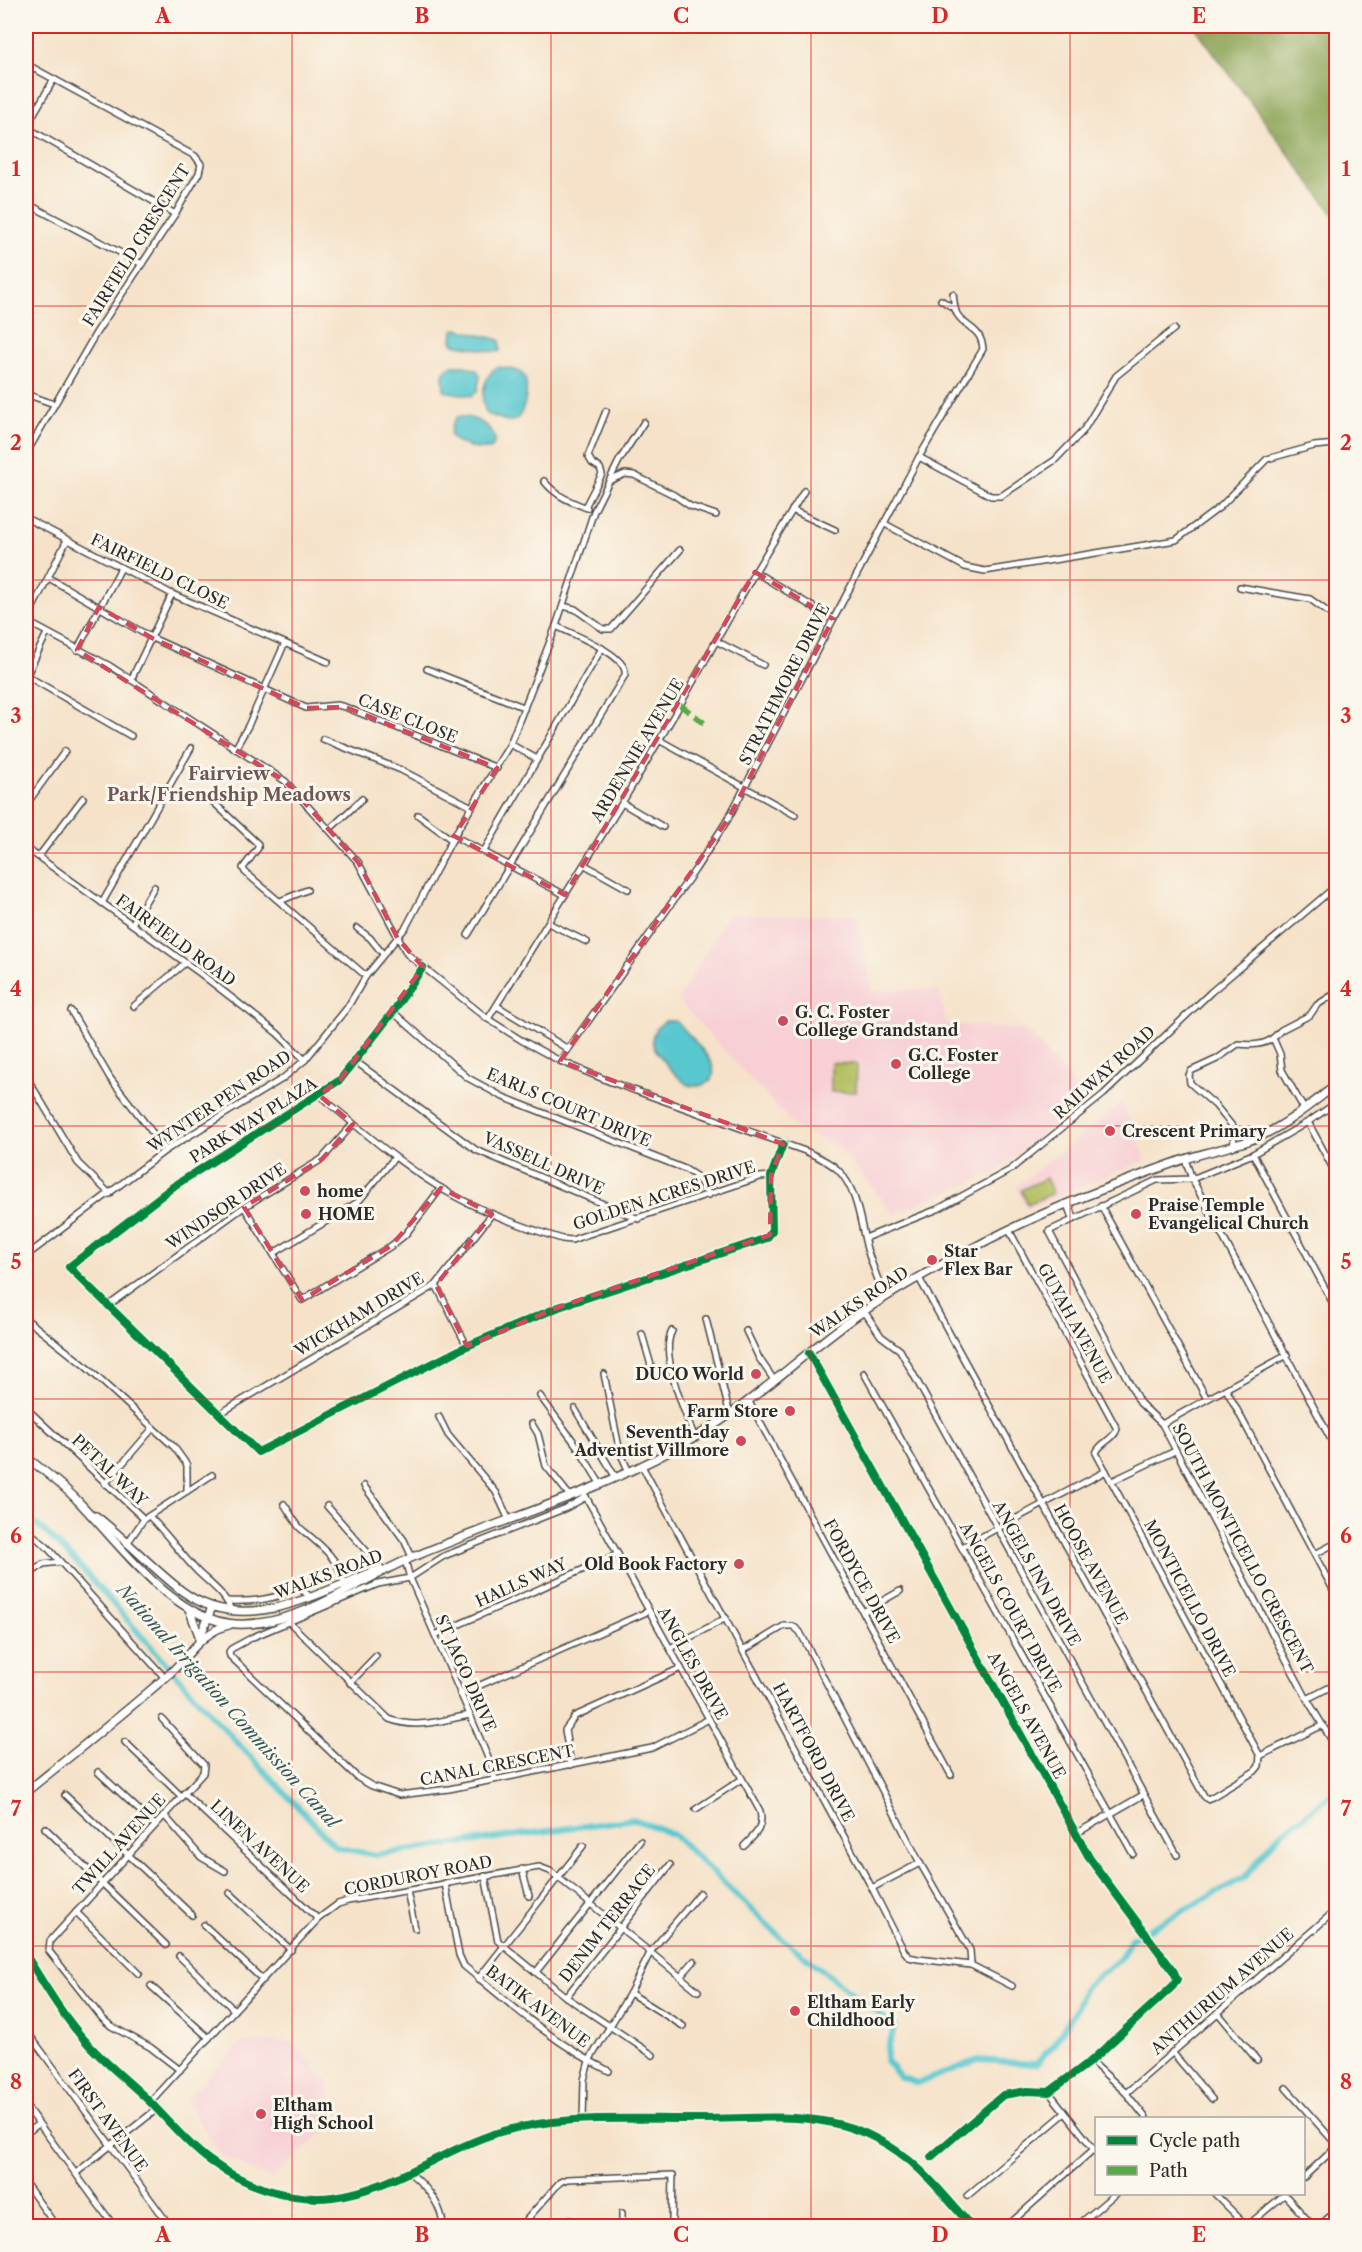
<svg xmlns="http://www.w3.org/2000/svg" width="1362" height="2252" font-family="'Libre Caslon Text',serif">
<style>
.built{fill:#f7cfd4}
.green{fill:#b0bd5f;stroke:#6e7445;stroke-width:1.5}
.forest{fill:#8ca456;stroke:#5c6840;stroke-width:1.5}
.water{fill:#59c7cf;stroke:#42797d;stroke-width:1.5}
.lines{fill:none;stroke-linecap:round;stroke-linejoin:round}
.canal{stroke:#59c7cf;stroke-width:6}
.minor-casing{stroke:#494643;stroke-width:8}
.major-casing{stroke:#494643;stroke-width:10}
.minor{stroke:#fff;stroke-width:5}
.major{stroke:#fff;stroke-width:7}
.quiet{stroke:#54ab44;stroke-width:6;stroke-dasharray:12 6;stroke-linecap:butt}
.cycleway-casing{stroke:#fbf7ec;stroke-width:11}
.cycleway{stroke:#00873e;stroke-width:8}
.marked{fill:none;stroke:#d1495b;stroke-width:4.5;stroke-dasharray:12 8;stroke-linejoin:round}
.grid{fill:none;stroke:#d62828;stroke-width:1.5;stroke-opacity:0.55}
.poi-dot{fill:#d1495b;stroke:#fbf7ec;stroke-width:2}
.labels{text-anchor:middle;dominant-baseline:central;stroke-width:6;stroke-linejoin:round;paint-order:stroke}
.street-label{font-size:16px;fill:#2b2b2b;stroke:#fbf7ec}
.poi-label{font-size:16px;font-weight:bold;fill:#2b2b2b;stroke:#fbf7ec;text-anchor:start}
.neighbourhood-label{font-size:18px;font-weight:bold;fill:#6e5755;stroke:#fbf7ec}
.water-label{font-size:18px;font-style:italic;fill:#395a5c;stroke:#fbf7ec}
.neatline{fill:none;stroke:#d62828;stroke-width:2}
.grid-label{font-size:20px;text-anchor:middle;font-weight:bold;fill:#d62828}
</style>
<rect width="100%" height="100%" fill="#fbf7ec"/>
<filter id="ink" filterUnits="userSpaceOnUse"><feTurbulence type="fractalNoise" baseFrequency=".0167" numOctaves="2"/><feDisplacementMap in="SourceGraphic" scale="12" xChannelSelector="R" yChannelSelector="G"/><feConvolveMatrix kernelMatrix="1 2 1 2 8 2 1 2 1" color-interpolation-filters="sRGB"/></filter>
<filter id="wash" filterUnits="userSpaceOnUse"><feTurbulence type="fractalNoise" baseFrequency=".008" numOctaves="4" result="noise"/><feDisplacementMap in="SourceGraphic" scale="24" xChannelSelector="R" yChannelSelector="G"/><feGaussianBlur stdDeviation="1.35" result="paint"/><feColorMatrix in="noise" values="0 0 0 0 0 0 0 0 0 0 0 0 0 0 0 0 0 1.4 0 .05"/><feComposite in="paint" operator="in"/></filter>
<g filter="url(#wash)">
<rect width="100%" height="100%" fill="#f5e2c9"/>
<g class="built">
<polygon points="728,914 858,916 872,991 939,989 946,1024 1027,1030 1084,1098 997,1172 893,1214 839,1147 795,1127 678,1000"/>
<polygon points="1122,1103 1146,1160 1026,1209 1016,1187"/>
<polygon points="291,2042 329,2082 330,2126 271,2179 222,2156 185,2101 241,2043"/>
</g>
<g class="green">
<polygon points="831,1063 857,1064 856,1092 831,1092"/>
<polygon points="1046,1178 1053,1193 1028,1204 1021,1190"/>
</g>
<polygon class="forest" points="1194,26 1336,26 1336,218"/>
<g class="water">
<polygon points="457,329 500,340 500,351 495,352 454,344 452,341 453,330"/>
<polygon points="451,366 465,366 477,370 480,376 477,392 472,396 444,391 443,375 447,368"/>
<path d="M497,367C505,368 518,368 524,376C530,385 525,422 510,421C503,421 494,416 487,414C479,399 483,377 497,367Z"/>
<path d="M457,417C472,415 493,425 495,441L492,448C479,452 457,445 450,435L452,425Z"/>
<path d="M665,1021H676C686,1032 730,1071 707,1083C701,1086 696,1087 689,1085C680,1082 656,1054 653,1044C650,1033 658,1026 665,1021Z"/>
</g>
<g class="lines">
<polyline class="canal" points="26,1517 42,1529 77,1563 217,1721 336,1847 375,1855 634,1819 674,1835 780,1937 895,2027 888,2045 886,2061 900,2077 918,2083 978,2060 1036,2064 1054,2044 1074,2013 1085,1987 1121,1958 1131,1939 1245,1877 1278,1836 1336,1791"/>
</g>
</g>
<g filter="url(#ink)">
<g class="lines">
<g class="minor-casing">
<g id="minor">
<polyline points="26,64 195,156 201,164 199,173 175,214 96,333 26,454"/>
<polyline points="54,79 26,127 175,214"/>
<polyline points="26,203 142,264"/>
<polyline points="941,300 955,309"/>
<polyline points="26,394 54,404"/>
<polyline points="919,457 991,496 1001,496 1055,460 1083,431 1116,376 1174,329"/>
<polyline points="611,480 625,474 634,475 674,495 690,506 716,515"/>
<path d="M544,481C556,496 569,501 587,508"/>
<polyline points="585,507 602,474 600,468 592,463 588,456 606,411"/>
<polyline points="792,510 835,530"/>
<polyline points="26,518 172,594 328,662"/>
<polyline points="885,524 965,567 985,571 1176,540 1220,507 1267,459 1314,446 1336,444"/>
<polyline points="755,572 833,619"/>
<polyline points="49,578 152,638 306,708 337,705 345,707 497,768"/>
<polyline points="1240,587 1310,599 1336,618"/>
<polyline points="563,606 575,609 603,629 611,629 680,550"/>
<path d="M26,621L110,666L285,781L358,862L407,954L488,1019L521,1040L560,1061L611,1082L805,1151C816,1156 829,1161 838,1170C858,1190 860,1223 867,1249C872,1265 879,1282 885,1298"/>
<polyline points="26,621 67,540"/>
<polyline points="716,641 763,665"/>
<polyline points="77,650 121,568"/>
<polyline points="427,669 523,707 524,709"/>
<polyline points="27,676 131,736"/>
<polyline points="26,677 47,633"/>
<polyline points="131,680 172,594"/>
<polyline points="323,739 401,770 472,807"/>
<polyline points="659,740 795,815"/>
<polyline points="510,744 537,759"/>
<polyline points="235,749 248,726 284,645"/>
<polyline points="210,799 258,844 258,848 243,868 245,872 366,976"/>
<polyline points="622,803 663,827"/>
<polyline points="26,805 65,751"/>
<polyline points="418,815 452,840"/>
<polyline points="331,828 362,799"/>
<polyline points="454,836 565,895"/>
<polyline points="26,848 201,974 277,1033 305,1060"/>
<polyline points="484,851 602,648"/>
<polyline points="39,856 83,798"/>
<polyline points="585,865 628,889"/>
<polyline points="280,901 307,890"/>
<polyline points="102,903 191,748"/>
<polyline points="548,923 587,942"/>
<polyline points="132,924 154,887"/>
<polyline points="357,928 370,938 383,954"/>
<path d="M468,935L625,675C629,655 572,634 556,626"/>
<polyline points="423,967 393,1012 340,1080 174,1186 69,1267 258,1452 467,1346 559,1307 767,1238 772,1231 771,1176 783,1144"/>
<polyline points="134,1006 185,963"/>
<polyline points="497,1006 568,1049"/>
<polyline points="71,1011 110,1078 166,1150"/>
<polyline points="393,1012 468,1078 503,1097 685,1169 696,1176 709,1195"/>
<polyline points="488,1019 622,803 680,705 755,572 804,491"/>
<polyline points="355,1061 476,1150 639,1219"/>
<path d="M560,1061L695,870L728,819L919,457L983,349C981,327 966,329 957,314C954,308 954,300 953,294"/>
<polyline points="26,1076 78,1163 110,1194"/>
<path d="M319,1095C358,1127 396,1161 439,1187C476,1210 520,1226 562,1239L572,1240L580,1237L760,1177L771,1176"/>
<polyline points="1304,1109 1282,1070 1280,1054 1273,1038 1281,1030 1310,1015 1317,1005 1336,993"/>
<polyline points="1308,1122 1336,1174"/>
<path d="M1234,1145L1233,1127L1215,1105L1190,1083L1189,1075L1191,1071L1217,1059L1238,1044C1249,1045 1264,1046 1273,1038"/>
<polyline points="1253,1154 1336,1309"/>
<polyline points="1185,1159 1192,1179 1336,1449"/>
<polyline points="1101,1206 1207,1399"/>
<polyline points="244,1207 302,1300 391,1246 405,1235 441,1188"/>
<path d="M1009,1230L1117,1429C1114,1440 1100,1442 1096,1453L1260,1756"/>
<polyline points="865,1238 938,1209 1010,1170 1104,1094 1211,992 1336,886"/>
<polyline points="274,1253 358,1202 395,1157"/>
<polyline points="26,1256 166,1150 282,1079 305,1060 347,1008 366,976 406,927 454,836 510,744 556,626 594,511 619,461 644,422"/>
<polyline points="919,1278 1204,1796 1207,1799 1212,1797 1255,1771 1259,1766 1260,1756"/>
<polyline points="436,1285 467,1346"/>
<polyline points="109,1305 244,1207 322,1159 353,1124"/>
<polyline points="864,1311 881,1336 900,1350 1177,1855"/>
<polyline points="26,1319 84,1365 174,1447 187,1465 187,1491"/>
<polyline points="706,1319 730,1415"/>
<path d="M672,1331C659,1354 685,1413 695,1438"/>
<polyline points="746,1331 759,1358 774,1380"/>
<polyline points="642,1334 652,1369 655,1372 672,1369"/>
<polyline points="809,1353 1090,1859 1174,1972 1177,1979 1173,1986 1091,2061 1049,2092 1027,2091 1003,2095 931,2157"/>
<polyline points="864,1373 1133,1854"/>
<polyline points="604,1374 620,1452 629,1472"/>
<polyline points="1226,1389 1336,1595"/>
<polyline points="540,1396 577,1446 601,1485"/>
<polyline points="748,1400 951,1775"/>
<polyline points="26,1408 144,1519"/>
<polyline points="575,1409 616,1478"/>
<polyline points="219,1414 436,1285 492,1214"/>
<polyline points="439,1417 448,1435 496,1492 508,1518"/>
<polyline points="532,1424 538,1434 546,1466 570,1496"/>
<polyline points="1162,1424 1287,1355"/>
<polyline points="642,1466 872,1888 904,1951 909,1957 918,1959 971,1965 1012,1986"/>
<polyline points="1112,1481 1175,1451"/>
<polyline points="105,1484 153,1428"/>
<polyline points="364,1486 404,1540 412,1557"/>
<path d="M585,1495L760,1811C764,1828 755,1835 744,1846"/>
<polyline points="586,1497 566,1508 444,1556 410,1578 378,1584 253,1637 231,1649 229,1652 230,1656 358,1778 372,1786 399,1795 449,1789 652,1748 709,1719"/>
<path d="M284,1504C289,1511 294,1521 300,1528C318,1543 340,1559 344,1583"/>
<polyline points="327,1506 382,1569"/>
<path d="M149,1516C167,1534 180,1553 197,1571C209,1583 226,1594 231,1611"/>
<polyline points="26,1529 47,1547 165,1678"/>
<polyline points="128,1542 144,1519 212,1475"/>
<polyline points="962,1547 1106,1471"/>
<polyline points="1315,1554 1336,1543"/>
<polyline points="405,1560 410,1578 470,1715 491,1765 495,1779"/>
<polyline points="34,1571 43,1564 60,1562"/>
<path d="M228,1601C255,1602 275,1599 299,1588L311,1597"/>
<polyline points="863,1612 900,1591"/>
<path d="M289,1622L389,1719C418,1730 441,1720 470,1715"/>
<polyline points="435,1635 618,1554"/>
<polyline points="670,1648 726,1618"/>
<polyline points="744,1650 784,1626 793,1626 800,1632 920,1863 970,1950 971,1965"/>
<polyline points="350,1683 376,1656"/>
<polyline points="460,1694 649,1611"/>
<polyline points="1307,1699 1336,1684"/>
<polyline points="162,1719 204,1765 203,1773 50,1941 49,1951 102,2018 111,2026 150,2047 180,2070"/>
<polyline points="125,1742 181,1796"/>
<polyline points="1335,1746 1307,1699 1162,1424 1140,1403 1049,1231 1157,1180 1192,1179 1253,1154 1308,1122 1336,1103"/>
<polyline points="1260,1756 1323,1725"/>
<polyline points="571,1765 565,1730 575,1716 681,1668"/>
<polyline points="98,1772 155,1825"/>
<polyline points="184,1793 318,1919"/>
<polyline points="65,1795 192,1915"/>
<polyline points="696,1809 742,1779"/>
<polyline points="164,1815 201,1857 225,1871"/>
<polyline points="45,1828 166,1945"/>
<polyline points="1077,1833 1143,1795"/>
<polyline points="522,1869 529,1896"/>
<polyline points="485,1876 498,1941 566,1997 653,2055"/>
<path d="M445,1883L459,1955L464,1966C510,2004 556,2045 609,2071"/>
<polyline points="872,1888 920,1863"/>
<polyline points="407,1891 415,1928"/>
<polyline points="230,1893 291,1950"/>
<polyline points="76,1912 139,1974"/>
<polyline points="204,1925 263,1980"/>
<path d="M26,1955C45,1986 64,2018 89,2045C108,2066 130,2082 150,2102C169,2121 187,2144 209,2160C243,2185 290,2202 333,2197C394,2189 441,2150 497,2133C561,2113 635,2120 701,2119C742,2119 787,2114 828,2122C844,2125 860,2130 875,2138C916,2158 942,2193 971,2226"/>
<polyline points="179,1956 234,2010"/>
<polyline points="536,1972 640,1841"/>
<polyline points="681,1976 694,1961"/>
<polyline points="478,1979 583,1846"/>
<polyline points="151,1986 209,2038"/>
<polyline points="630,1993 683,2026"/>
<polyline points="566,1997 670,1865"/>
<polyline points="1218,2013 1257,2060"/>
<polyline points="26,2030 170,2226"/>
<polyline points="1335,2050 1336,2052"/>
<polyline points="1172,2052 1212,2099"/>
<polyline points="1091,2061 1126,2093 1146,2118"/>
<polyline points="1286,2088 1336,2144"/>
<polyline points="1049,2092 1096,2152"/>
<polyline points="1126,2093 1336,1910"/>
<polyline points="150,2102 318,1919 338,1904 348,1901 539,1867 550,1871 698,1991"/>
<polyline points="26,2106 114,2226"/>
<polyline points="583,2120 584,2080 589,2061 630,1993 651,1951 700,1893"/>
<polyline points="26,2134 38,2124"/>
<polyline points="76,2173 157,2109"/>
<path d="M410,2173C427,2187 442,2204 443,2226"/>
<polyline points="1304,2177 1336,2147"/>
<polyline points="26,2184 56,2226"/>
<polyline points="1215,2194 1247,2226"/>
<polyline points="1284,2194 1313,2226"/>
<polyline points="967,2196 1065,2113"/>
<polyline points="570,2220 571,2226"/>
<polyline points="521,2226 560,2182 567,2179 673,2175 672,2221 674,2226"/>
<polyline points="622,2226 622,2213"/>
<polyline points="1007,2226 1094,2149"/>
<polyline points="1077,2226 1115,2194"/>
<polyline points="1247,2226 1285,2194"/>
<polyline points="1319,2226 1336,2211"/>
</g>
</g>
<g class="major-casing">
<g id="major">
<polyline points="1068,1204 1073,1218"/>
<path d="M26,1457C44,1471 62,1484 78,1501C118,1542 173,1621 236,1624C299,1627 355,1582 411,1558C506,1517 608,1490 697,1436C751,1404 797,1359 848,1322C893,1290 943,1263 992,1238C1053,1207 1118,1183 1182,1160C1208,1151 1236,1147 1261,1136C1289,1123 1312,1103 1336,1085"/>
<path d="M96,1516C126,1539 152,1568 182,1591C244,1637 316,1594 377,1570"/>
<polyline points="189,1609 200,1638"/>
<polyline points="199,1640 212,1607"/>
<path d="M26,1792C73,1754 121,1716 167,1676C188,1658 200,1632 229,1625"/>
</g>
</g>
<use href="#minor" class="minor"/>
<use href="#major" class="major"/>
<polyline class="quiet" points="680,705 707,725"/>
<g class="cycleway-casing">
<g id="cycleway">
<polyline points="423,967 393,1012 340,1080 174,1186 69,1267 258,1452 467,1346 559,1307 767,1238 772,1231 771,1176 783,1144"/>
<polyline points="809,1353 1090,1859 1174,1972 1177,1979 1173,1986 1091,2061 1049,2092 1027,2091 1003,2095 931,2157"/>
<path d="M26,1955C45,1986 64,2018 89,2045C108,2066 130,2082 150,2102C169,2121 187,2144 209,2160C243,2185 290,2202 333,2197C394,2189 441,2150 497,2133C561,2113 635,2120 701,2119C742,2119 787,2114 828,2122C844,2125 860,2130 875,2138C916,2158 942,2193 971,2226"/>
</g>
</g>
<use href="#cycleway" class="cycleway"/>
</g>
</g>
<path class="marked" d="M755,572L833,619L728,819L560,1061L783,1144L771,1176L770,1235L559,1307L467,1346L436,1285L492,1214L441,1188L391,1246L302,1300L244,1207L322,1159L353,1124L319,1095L340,1080L423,967L398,939L358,862L285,781L77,650L99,607L152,638L306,708L345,707L497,768L454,836L565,895Z"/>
<path class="grid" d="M292,26V2226M551,26V2226M811,26V2226M1070,26V2226M26,306H1336M26,580H1336M26,853H1336M26,1126H1336M26,1399H1336M26,1672H1336M26,1946H1336"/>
<g class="poi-dot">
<circle cx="783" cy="1021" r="6"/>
<circle cx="896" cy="1064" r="6"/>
<circle cx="1110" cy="1131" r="6"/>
<circle cx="305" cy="1191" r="6"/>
<circle cx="306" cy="1214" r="6"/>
<circle cx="1136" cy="1214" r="6"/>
<circle cx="932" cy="1260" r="6"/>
<circle cx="756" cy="1374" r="6"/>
<circle cx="790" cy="1411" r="6"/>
<circle cx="741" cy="1441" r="6"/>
<circle cx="739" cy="1564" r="6"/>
<circle cx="795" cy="2011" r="6"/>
<circle cx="261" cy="2114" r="6"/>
</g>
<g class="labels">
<g class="street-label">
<text transform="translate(136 245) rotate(-58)">FAIRFIELD CRESCENT</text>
<text transform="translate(160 571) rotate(26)">FAIRFIELD CLOSE</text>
<text transform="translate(784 684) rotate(-63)">STRATHMORE DRIVE</text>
<text transform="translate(408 718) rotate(22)">CASE CLOSE</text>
<text transform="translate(637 750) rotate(-59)">ARDENNIE AVENUE</text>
<text transform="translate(176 940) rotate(36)">FAIRFIELD ROAD</text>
<text transform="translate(1104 1072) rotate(-42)">RAILWAY ROAD</text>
<text transform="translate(219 1101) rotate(-34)">WYNTER PEN ROAD</text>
<text transform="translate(569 1107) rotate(23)">EARLS COURT DRIVE</text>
<text transform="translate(253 1120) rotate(-32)">PARK WAY PLAZA</text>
<text transform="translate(544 1163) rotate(24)">VASSELL DRIVE</text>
<text transform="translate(664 1195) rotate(-18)">GOLDEN ACRES DRIVE</text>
<text transform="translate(226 1206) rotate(-34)">WINDSOR DRIVE</text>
<text transform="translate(859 1302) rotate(-34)">WALKS ROAD</text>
<text transform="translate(359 1314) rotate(-31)">WICKHAM DRIVE</text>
<text transform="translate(1075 1323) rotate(61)">GUYAH AVENUE</text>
<text transform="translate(110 1470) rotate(43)">PETAL WAY</text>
<text transform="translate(1243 1548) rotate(62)">SOUTH MONTICELLO CRESCENT</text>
<text transform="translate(1091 1564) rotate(61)">HOOSE AVENUE</text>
<text transform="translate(1037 1573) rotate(61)">ANGELS INN DRIVE</text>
<text transform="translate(328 1574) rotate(-20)">WALKS ROAD</text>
<text transform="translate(862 1581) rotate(61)">FORDYCE DRIVE</text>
<text transform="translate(521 1582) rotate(-24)">HALLS WAY</text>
<text transform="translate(1190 1598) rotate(62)">MONTICELLO DRIVE</text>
<text transform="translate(1011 1607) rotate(61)">ANGELS COURT DRIVE</text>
<text transform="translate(693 1663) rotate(61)">ANGLES DRIVE</text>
<text transform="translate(466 1673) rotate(66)">ST JAGO DRIVE</text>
<text transform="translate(1027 1715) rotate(61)">ANGELS AVENUE</text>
<text transform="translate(814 1752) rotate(62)">HARTFORD DRIVE</text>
<text transform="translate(497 1765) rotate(-11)">CANAL CRESCENT</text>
<text transform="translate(119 1844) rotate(-48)">TWILL AVENUE</text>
<text transform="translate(260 1846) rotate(43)">LINEN AVENUE</text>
<text transform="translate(418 1875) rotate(-11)">CORDUROY ROAD</text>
<text transform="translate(607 1923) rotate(-52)">DENIM TERRACE</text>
<text transform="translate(1222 1991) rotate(-41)">ANTHURIUM AVENUE</text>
<text transform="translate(538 2006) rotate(37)">BATIK AVENUE</text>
<text transform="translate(108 2120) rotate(54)">FIRST AVENUE</text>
</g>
<g class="poi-label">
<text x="795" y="1012">G. C. Foster<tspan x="795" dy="18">College Grandstand</tspan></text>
<text x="908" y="1055">G.C. Foster<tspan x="908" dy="18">College</tspan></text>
<text x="1122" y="1131">Crescent Primary</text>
<text x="317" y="1191">home</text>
<text x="1148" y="1205">Praise Temple<tspan x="1148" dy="18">Evangelical Church</tspan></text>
<text x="318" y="1214">HOME</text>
<text x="944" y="1251">Star<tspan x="944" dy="18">Flex Bar</tspan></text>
<text x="744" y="1374" text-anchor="end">DUCO World</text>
<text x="778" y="1411" text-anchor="end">Farm Store</text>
<text x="729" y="1432" text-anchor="end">Seventh-day<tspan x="729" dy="18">Adventist Villmore</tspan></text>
<text x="727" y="1564" text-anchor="end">Old Book Factory</text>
<text x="807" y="2002">Eltham Early<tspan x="807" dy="18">Childhood</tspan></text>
<text x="273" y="2105">Eltham<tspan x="273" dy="18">High School</tspan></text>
</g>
<g class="neighbourhood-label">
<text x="229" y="774">Fairview<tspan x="229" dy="21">Park/Friendship Meadows</tspan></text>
</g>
<g class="water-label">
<text transform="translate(228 1706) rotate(48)">National Irrigation Commission Canal</text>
</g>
</g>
<rect width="1362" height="2252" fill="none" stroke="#fbf7ec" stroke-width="66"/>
<rect x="1095" y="2117" width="210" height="78" fill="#fbf7ec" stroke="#a8a59f" stroke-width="1.5"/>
<rect x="1107" y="2136" width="30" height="9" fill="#00873e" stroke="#a8a59f" stroke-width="1.5"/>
<text x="1149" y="2147" font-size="18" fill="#2b2b2b">Cycle path</text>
<rect x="1107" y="2166" width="30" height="9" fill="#54ab44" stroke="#a8a59f" stroke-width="1.5"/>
<text x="1149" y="2177" font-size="18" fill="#2b2b2b">Path</text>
<rect x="33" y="33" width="1296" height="2186" class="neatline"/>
<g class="grid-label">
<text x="163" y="23">A</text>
<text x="422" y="23">B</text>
<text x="681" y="23">C</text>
<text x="940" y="23">D</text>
<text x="1199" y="23">E</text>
<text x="16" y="176">1</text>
<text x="1346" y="176">1</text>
<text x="16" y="450">2</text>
<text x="1346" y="450">2</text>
<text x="16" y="723">3</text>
<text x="1346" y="723">3</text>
<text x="16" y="996">4</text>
<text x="1346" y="996">4</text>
<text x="16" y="1269">5</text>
<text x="1346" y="1269">5</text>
<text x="16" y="1543">6</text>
<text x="1346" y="1543">6</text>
<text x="16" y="1816">7</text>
<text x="1346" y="1816">7</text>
<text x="16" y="2089">8</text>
<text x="1346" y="2089">8</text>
<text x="163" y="2242">A</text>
<text x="422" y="2242">B</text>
<text x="681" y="2242">C</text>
<text x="940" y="2242">D</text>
<text x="1199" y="2242">E</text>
</g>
</svg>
